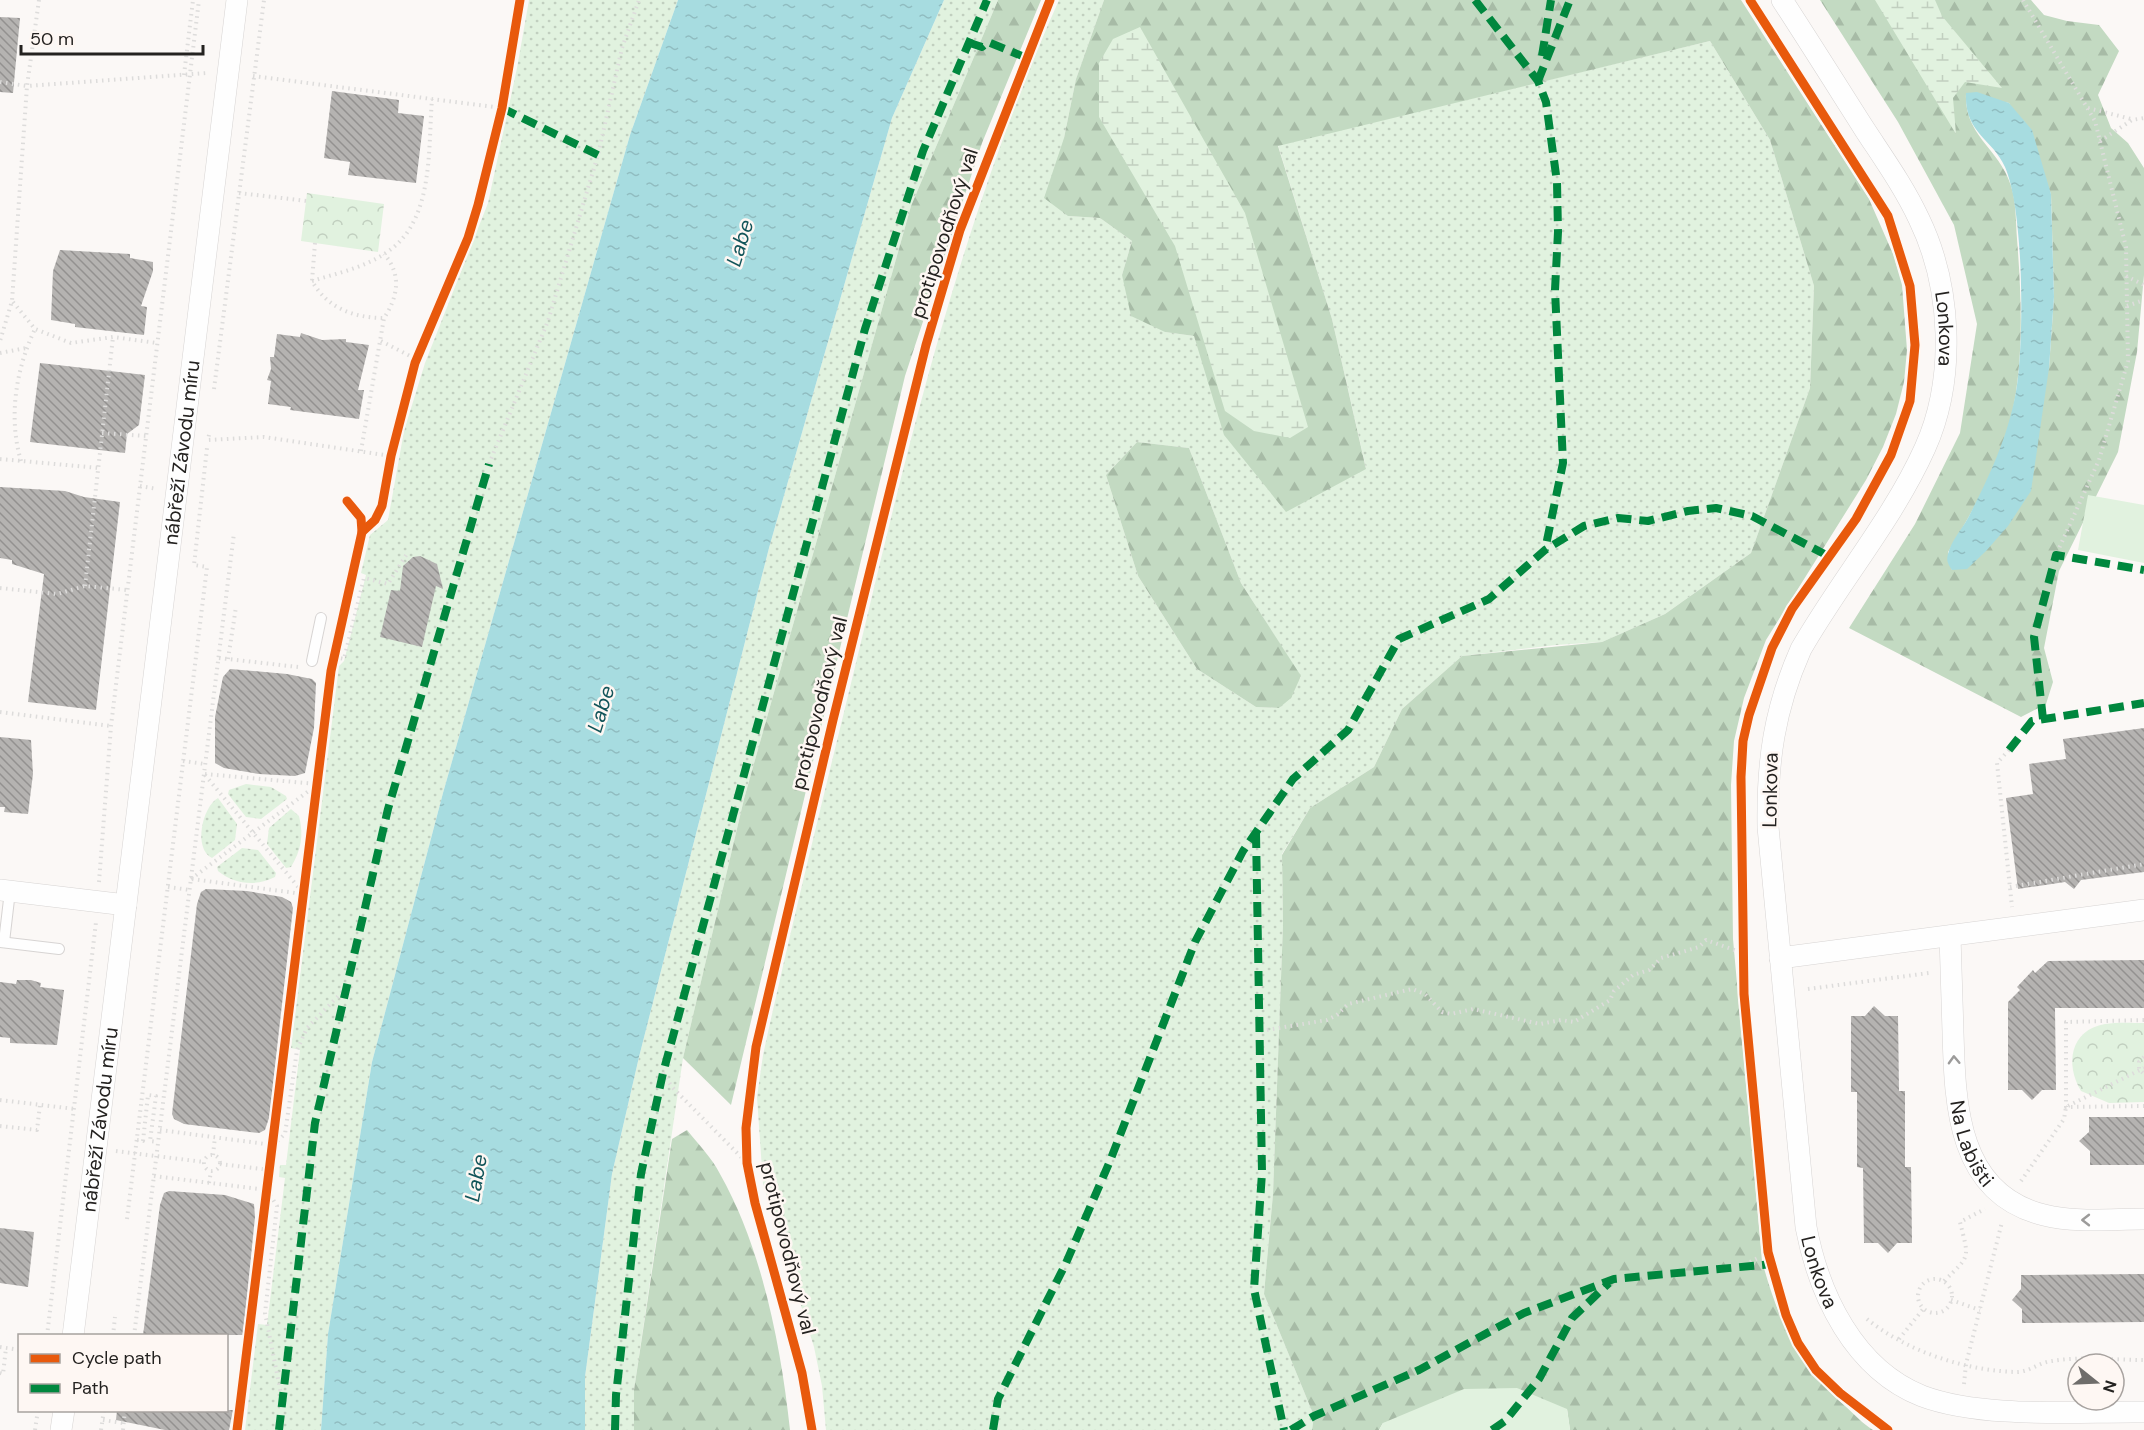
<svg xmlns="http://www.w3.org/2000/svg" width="2144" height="1430" font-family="'DM Sans',sans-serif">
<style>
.grass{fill:url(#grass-dots);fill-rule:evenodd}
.forest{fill:url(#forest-firs);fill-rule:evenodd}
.wetland{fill:url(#wetland-marsh)}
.park{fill:url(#park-crowns)}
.garden{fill:#e1f2df}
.water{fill:url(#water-ripples)}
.building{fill:url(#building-back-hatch)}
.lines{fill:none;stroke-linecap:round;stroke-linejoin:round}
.lane-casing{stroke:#d7d4d3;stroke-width:12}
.street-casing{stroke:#d7d4d3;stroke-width:22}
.path{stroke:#dddcdb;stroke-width:4;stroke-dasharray:1.5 4.5;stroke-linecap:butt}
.lane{stroke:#fefefe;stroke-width:10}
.street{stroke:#fefefe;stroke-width:21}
.quiet{stroke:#00873e;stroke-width:8;stroke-dasharray:15 8;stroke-linecap:butt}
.cycleway-casing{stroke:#fef7f3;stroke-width:13}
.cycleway{stroke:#e8590c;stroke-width:9}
.oneway{stroke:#9c9b9a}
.labels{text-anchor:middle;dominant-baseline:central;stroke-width:5;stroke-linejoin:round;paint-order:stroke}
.street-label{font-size:20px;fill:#242220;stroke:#fef7f3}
.water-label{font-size:21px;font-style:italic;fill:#12555a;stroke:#fef7f3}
</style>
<defs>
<pattern id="grass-dots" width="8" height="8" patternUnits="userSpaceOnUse" patternTransform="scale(1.5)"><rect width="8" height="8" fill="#e1f2df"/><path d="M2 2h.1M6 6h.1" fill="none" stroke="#c1cfbf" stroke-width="1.8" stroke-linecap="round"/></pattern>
<pattern id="forest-firs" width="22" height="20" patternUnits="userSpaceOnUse" patternTransform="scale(1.5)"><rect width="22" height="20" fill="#c3dac2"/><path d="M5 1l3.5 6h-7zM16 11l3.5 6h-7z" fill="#a7bba6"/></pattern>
<pattern id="wetland-marsh" width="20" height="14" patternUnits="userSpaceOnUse" patternTransform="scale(1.5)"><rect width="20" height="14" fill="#e1f2df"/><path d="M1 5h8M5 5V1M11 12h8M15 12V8" fill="none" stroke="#c1cfbf"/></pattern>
<pattern id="park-crowns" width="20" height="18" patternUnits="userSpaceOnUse" patternTransform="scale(1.5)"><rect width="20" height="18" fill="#e1f2df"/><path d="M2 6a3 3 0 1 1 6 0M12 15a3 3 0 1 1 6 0" fill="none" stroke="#c1cfbf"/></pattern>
<pattern id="water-ripples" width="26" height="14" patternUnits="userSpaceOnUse" patternTransform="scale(1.5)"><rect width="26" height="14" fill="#a7dce0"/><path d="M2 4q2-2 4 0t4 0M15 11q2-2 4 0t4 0" fill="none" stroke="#90bcc0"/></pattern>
<pattern id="building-back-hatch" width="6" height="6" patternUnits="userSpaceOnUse" patternTransform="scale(1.5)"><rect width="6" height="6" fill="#b5b3b1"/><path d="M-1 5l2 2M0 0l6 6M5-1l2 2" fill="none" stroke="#939190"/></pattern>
</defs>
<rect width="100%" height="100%" fill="#fbf8f6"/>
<g class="grass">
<polygon points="529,0 678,0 630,135 443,793 372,1062 328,1334 321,1430 245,1430 258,1324 267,1325 285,1178 279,1177 280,1165 286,1165 300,1050 291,1048 339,666 344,661 366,575 361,573 370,535 388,520 404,431 425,363 488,203 517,68"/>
<polygon points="944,0 998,0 911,206 744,799 683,1058 634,1390 634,1430 585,1430 585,1377 612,1174 639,1057 769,548 892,118"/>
<path d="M1059,0H1104L1076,79L1064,138L1068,216L1100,218L1132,241L1122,275L1165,332L1194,336L1208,375L1366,468L1332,319L1278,145L1710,41L1770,140L1814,286L1810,388L1751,553L1665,614L1602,642L1556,645L1462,656L1402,709L1374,767L1310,808L1282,854L1283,924L1273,1194L1264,1294L1314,1416L1312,1430H826L822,1386L814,1347L763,1184L757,1097L763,1055C793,917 828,779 861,642C913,423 967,206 1059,0ZM1137,442L1189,448L1241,583L1301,677L1279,708L1256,707L1197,669L1138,576L1106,475Z"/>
<polygon points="246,784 271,787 286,796 287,799 261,819 246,817 228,794 229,790"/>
<path d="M218,798L237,824L235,840L212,858C193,849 202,807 218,798Z"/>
<path d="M291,809L299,816C304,836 301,850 291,867L286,868L267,844L269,828Z"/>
<path d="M242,848L258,850L276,873L275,877C256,887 234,884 218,871L217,867Z"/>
</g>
<g class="forest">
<polygon points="998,0 1041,0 982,143 905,376 731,1105 683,1058 744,799 911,206"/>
<path d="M1104,0H1741L1869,199L1893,254L1902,285L1907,350L1904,382L1896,414L1883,447L1866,480L1766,640L1744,698L1734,741L1731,785L1733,939L1762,1261C1778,1320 1798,1364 1845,1406C1854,1414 1863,1424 1873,1430H1570L1567,1409L1383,1423L1379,1430H1312L1314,1416L1264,1294L1273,1194L1283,924L1282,855L1310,808L1374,767L1402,709L1462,656L1602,642L1665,614L1751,553L1810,388L1814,286L1770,140L1710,41L1278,146L1332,319L1366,469L1286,512L1224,435L1194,336L1165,332L1131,316L1122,275L1132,241L1100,218L1068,216L1044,198L1064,138L1076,79Z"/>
<path d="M1820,0H2031L2044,15L2067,21L2099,25L2119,51L2098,95L2111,128L2128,143L2144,168V275L2137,352L2118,452L2059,571L2044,648L2053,682L2046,704L2021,717L1849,628L1915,524L1960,433L1977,324L1954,225L1898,122ZM1966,94L2009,103L2051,194L2054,297L2049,368L1952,570L1948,552C1968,519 1994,474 2006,438C2025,375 2022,303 2017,239C2016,224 2016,208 2013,193C2004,150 1964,138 1966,94Z"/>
<polygon points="1137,442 1189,448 1241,583 1301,676 1291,698 1279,708 1256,707 1197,669 1138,576 1106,475"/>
<path d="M687,1130C698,1144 712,1158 720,1174C762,1248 781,1346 790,1430H634V1390L672,1139Z"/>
</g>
<g class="wetland">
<polygon points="1875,0 1935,0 1942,16 2002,88 1965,82 1953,98 1956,134"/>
<polygon points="1140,27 1245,213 1308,427 1290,438 1254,431 1225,411 1175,246 1099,117 1099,63 1113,39"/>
</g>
<g class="park">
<polygon points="307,193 384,204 378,252 301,241"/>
<path d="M2144,1023V1102L2109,1103L2081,1091C2065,1064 2070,1030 2105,1024C2118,1022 2132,1023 2144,1023Z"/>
</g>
<g class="garden">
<polygon points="2088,495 2144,505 2144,563 2078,550"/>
<polygon points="1517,1388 1567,1409 1570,1430 1379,1430 1383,1423 1464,1389"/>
</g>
<g class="water">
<polygon points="678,0 944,0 892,118 769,548 639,1057 612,1174 585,1377 585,1430 321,1430 328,1334 372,1062 443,793 630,135"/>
<path d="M1977,92L2009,103L2032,130L2051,194L2054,297L2049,368L2031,491L2008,526L1986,551L1967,569L1952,570C1948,564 1946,561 1948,554C1951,541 1962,529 1968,518C1990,475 2010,433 2017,385C2024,336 2024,211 2005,167C1992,138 1964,133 1966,93Z"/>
</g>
<g class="building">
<polygon points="0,17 20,18 13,93 0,92"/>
<polygon points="332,91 399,100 398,113 424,116 416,183 348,175 350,162 324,158"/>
<polygon points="60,250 130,254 130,258 153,262 153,271 141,306 147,307 144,335 75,327 75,324 51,320 53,271"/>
<polygon points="301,333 322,340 346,339 346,342 369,345 358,390 364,390 359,419 290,410 291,407 268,404 271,381 267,380 271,369 270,357 274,357 277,334 300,337"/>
<polygon points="40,363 145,375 139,425 127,434 125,453 30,442"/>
<polygon points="0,487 65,491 84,497 120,502 96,710 28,702 44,574 12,564 12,560 0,558"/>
<polygon points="420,556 437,564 443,589 436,586 422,647 380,637 391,590 400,591 403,566 413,557"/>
<polygon points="230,669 287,674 312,679 316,683 314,728 305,773 295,776 259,774 224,768 215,763 215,717 223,677"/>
<polygon points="2144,728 2144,872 2081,880 2074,889 2065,882 2018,889 2006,798 2033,794 2029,764 2066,759 2063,739"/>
<polygon points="0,737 31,740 33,774 28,814 4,812 5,807 0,807"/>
<polygon points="206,889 247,891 282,897 291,902 293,908 269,1118 265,1130 259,1133 184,1124 174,1119 172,1114 197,904 201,892"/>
<polygon points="2144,960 2144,1008 2055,1008 2056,1090 2042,1090 2032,1100 2022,1090 2008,1090 2008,1002 2020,990 2017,987 2033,970 2035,973 2048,961"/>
<polygon points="17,980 31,980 41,983 40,987 64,990 57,1045 10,1043 10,1038 0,1037 0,982 16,984"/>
<polygon points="1874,1006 1885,1016 1898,1016 1899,1091 1905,1091 1905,1167 1911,1167 1912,1243 1897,1243 1888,1253 1878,1243 1864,1243 1863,1168 1857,1167 1857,1092 1851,1092 1851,1016 1865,1016"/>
<polygon points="2089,1117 2144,1117 2144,1165 2090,1165 2090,1151 2079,1141 2089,1132"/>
<polygon points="169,1191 225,1195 254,1204 255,1217 243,1335 143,1335 160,1205 164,1193"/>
<polygon points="0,1228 34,1232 28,1287 0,1283"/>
<polygon points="2144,1274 2144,1322 2022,1323 2022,1309 2012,1300 2021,1289 2021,1275"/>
<polygon points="117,1410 233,1410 229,1430 165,1430 116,1420"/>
</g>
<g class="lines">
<g class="lane-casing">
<g id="lane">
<polyline points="312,661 321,618"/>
<polyline points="0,942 59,949"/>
<polyline points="4,942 10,891"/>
</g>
</g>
<g class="street-casing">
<g id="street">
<path id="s1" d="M1782,0C1810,43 1837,86 1865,130C1884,159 1904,187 1919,219C1952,287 1956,379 1925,448C1893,519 1840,581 1801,649C1774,710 1767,761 1768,827L1806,1227C1819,1295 1854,1369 1922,1396C1983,1419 2079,1411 2144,1412"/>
<polyline points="0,890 126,905"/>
<path id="s2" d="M1950,936C1951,968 1952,1000 1953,1032C1955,1104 1957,1194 2044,1215C2076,1223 2111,1219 2144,1219"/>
<polyline points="1780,958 2144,910"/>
<path id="s3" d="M73,1336L237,0"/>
<polyline points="61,1430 64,1410"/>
</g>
</g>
<g class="path">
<polyline points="39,0 27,86 207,73"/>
<polyline points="1750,0 1888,216 1910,286 1915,345 1910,401 1891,455 1856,519 1792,609 1772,648 1749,715 1743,741 1741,777 1744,994 1768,1252 1786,1315 1798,1343 1816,1370 1840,1393 1888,1430"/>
<polyline points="2023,0 2095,121 2126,247 2128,361 2099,460 2056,555"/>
<polyline points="184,75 193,0"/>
<polyline points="253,76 502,108"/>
<polyline points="0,82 27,86 12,301 0,341"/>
<polyline points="2088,108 2131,119"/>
<polyline points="2100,141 2132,120 2144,118"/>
<polyline points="239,193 307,201"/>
<path d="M315,243L312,281C327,308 354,318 384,318"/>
<polyline points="2126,276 2144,285"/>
<path d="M312,281C338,273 367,267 390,250C434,218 428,148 432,99"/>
<polyline points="13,302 35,329 71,343 113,337 157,343"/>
<polyline points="2127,306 2144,300"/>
<polyline points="381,341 416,359"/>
<polyline points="0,353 26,348"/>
<polyline points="214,389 264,0"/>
<polyline points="102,433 146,436"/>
<polyline points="209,435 208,440 264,437 391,456"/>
<path d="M361,451L384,318C398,297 402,274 384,254"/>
<polyline points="0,459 99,468"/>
<path d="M21,461C8,417 16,369 35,329"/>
<polyline points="489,464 548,321 598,155 622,48 639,0"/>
<polyline points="140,486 157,489"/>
<polyline points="85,586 113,337"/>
<polyline points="0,588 57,594 85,586 127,590"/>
<polyline points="335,657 344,659 364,578 388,584 408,552"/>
<polyline points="219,658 298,667"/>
<polyline points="228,659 236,607"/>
<polyline points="0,712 111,726"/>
<polyline points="2009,750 1997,763 2012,907"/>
<polyline points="183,761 205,764"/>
<polyline points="205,774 317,784"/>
<polyline points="205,775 304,894"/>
<polyline points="191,879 318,784"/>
<polyline points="192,879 303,894"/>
<polyline points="99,882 111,726 199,0"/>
<polyline points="168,887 190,890"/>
<polyline points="2010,887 2144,864"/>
<polyline points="1808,989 1929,973"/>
<polyline points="2144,1020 2066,1022 2066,1107 2144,1106"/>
<polyline points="1261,1031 1327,1020 1337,1015 1348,1004 1412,989 1425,994 1442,1012 1451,1014 1473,1009 1540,1024 1561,1020 1574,1022 1610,1000 1614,991 1633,975 1649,970 1661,958 1699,947 1706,940 1743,953"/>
<polyline points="2144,1057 2139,1062 2139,1069 2144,1074"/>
<polyline points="663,1073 672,1087 747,1163"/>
<polyline points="0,1100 75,1109"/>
<polyline points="0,1126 37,1130 40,1105"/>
<polyline points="160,1130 273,1145 285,1134 297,1050 307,1028 346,988"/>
<polyline points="137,1140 143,1141 148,1095 156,1096 150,1141 158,1142"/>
<polyline points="116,1151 204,1162"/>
<polyline points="213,1155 215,1137"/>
<circle cx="212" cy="1163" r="8"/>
<polyline points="220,1164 270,1170"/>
<polyline points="154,1176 267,1190 277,1206 265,1313 281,1394"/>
<polyline points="2021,1181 2064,1119 2066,1107 2144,1068"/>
<polyline points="209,1183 211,1171"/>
<polyline points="127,1219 207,567 194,565 207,448"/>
<polyline points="1750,1262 1760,1257"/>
<circle cx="1935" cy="1296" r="17"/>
<path d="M1944,1281C1971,1255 1969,1259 1960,1222L1985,1209"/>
<polyline points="1951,1300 1980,1310"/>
<path d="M1867,1319C1906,1351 1966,1371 2017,1372C2029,1372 2040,1362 2052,1361C2081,1356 2114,1360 2144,1360"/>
<polyline points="47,1336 96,922"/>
<polyline points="113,1336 115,1317"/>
<polyline points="134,1336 234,533"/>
<polyline points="1899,1339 1924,1308"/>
<polyline points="0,1347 20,1350"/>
<polyline points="0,1373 3,1374 6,1348"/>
<polyline points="1964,1384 1966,1364 2002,1222"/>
<polyline points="103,1420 123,1423"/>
<polyline points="35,1430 38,1410"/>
<polyline points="101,1430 104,1410"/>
<polyline points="123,1430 125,1410"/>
</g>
<use href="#lane" class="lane"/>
<use href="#street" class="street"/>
<g class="quiet">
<polyline points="1475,0 1538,81 1546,102 1557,182 1558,232 1555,290 1563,463 1545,550"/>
<polyline points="970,43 982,47 988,42 1027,58"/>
<polyline points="1542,56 1551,0"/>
<polyline points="1538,81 1570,0"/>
<polyline points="502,108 598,155"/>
<polyline points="2043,719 2034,637 2056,555 2144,570"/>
<polyline points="2009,750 2032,721 2144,703"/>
<polyline points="1256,833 1262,1173 1254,1289 1284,1430"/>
<polyline points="279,1430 315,1123 388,809 489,464"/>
<polyline points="615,1430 616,1395 641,1174 663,1073 865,329 923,151 987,0"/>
<polyline points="993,1430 998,1399 1066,1263 1110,1161 1195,942 1243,851 1293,779 1348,730 1399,639 1489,599 1545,550 1584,526 1618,518 1648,521 1688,511 1716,508 1752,516 1830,557"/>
<polyline points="1291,1430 1314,1416 1419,1370 1524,1313 1614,1279 1772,1264"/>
<polyline points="1492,1430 1505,1421 1539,1379 1572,1318 1609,1283"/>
</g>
<g class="cycleway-casing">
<g id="cycleway">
<polyline points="1750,0 1888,216 1910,286 1915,345 1910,401 1891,455 1856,519 1792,609 1772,648 1749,715 1743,741 1741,777 1744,994 1768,1252 1786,1315 1798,1343 1816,1370 1840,1393 1888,1430"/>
<polyline points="362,532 375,520 382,506 391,456 415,363 468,238 478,205 502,108 520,0"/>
<polyline points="237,1430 331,671 362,532 361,518 347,501"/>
<polyline points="812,1430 802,1373 755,1203 747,1163 746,1128 756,1047 833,720 926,345 960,230 1050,0"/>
</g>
</g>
<use href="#cycleway" class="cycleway"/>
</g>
<defs><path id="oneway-chevron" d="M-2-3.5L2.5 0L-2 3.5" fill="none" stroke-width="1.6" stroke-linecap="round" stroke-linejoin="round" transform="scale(1.5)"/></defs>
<g class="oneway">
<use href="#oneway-chevron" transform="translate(1954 1060) rotate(-92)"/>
<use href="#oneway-chevron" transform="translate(2086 1220) rotate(-180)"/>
</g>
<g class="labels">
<g class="street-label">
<text transform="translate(944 233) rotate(-72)">protipovodňový val</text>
<text stroke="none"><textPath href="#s1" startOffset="372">Lonkova</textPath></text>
<text stroke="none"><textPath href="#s3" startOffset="890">nábřeží Závodu míru</textPath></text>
<text transform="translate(819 703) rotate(-76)">protipovodňový val</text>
<text transform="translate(1770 790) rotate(-89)">Lonkova</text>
<text stroke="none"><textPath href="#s3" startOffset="218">nábřeží Závodu míru</textPath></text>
<text stroke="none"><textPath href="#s2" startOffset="210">Na Labišti</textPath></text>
<text transform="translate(788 1248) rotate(76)">protipovodňový val</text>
<text stroke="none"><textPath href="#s1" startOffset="1362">Lonkova</textPath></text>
</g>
<g class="water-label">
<text transform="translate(740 243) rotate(-73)">Labe</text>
<text transform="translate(601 709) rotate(-73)">Labe</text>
<text transform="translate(476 1178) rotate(-80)">Labe</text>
</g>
</g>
<rect x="18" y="1334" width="210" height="78" fill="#fef7f3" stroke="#a7a29f" stroke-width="1.5"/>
<rect x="30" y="1354" width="30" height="9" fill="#e8590c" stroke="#a7a29f" stroke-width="1.5"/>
<text x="72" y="1364" font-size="18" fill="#242220">Cycle path</text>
<rect x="30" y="1384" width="30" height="9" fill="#00873e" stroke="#a7a29f" stroke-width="1.5"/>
<text x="72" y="1394" font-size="18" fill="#242220">Path</text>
<g transform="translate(2096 1382) rotate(108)"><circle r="28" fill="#fef7f3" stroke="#a7a29f" stroke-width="1.5"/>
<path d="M0-4.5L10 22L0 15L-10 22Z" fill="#6f6d6b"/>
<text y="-9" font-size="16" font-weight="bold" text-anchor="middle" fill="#242220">N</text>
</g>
<path d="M21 45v9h182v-9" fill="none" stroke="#242220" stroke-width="3"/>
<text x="30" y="45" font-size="18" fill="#242220" stroke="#fef7f3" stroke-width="4.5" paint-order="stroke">50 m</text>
</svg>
